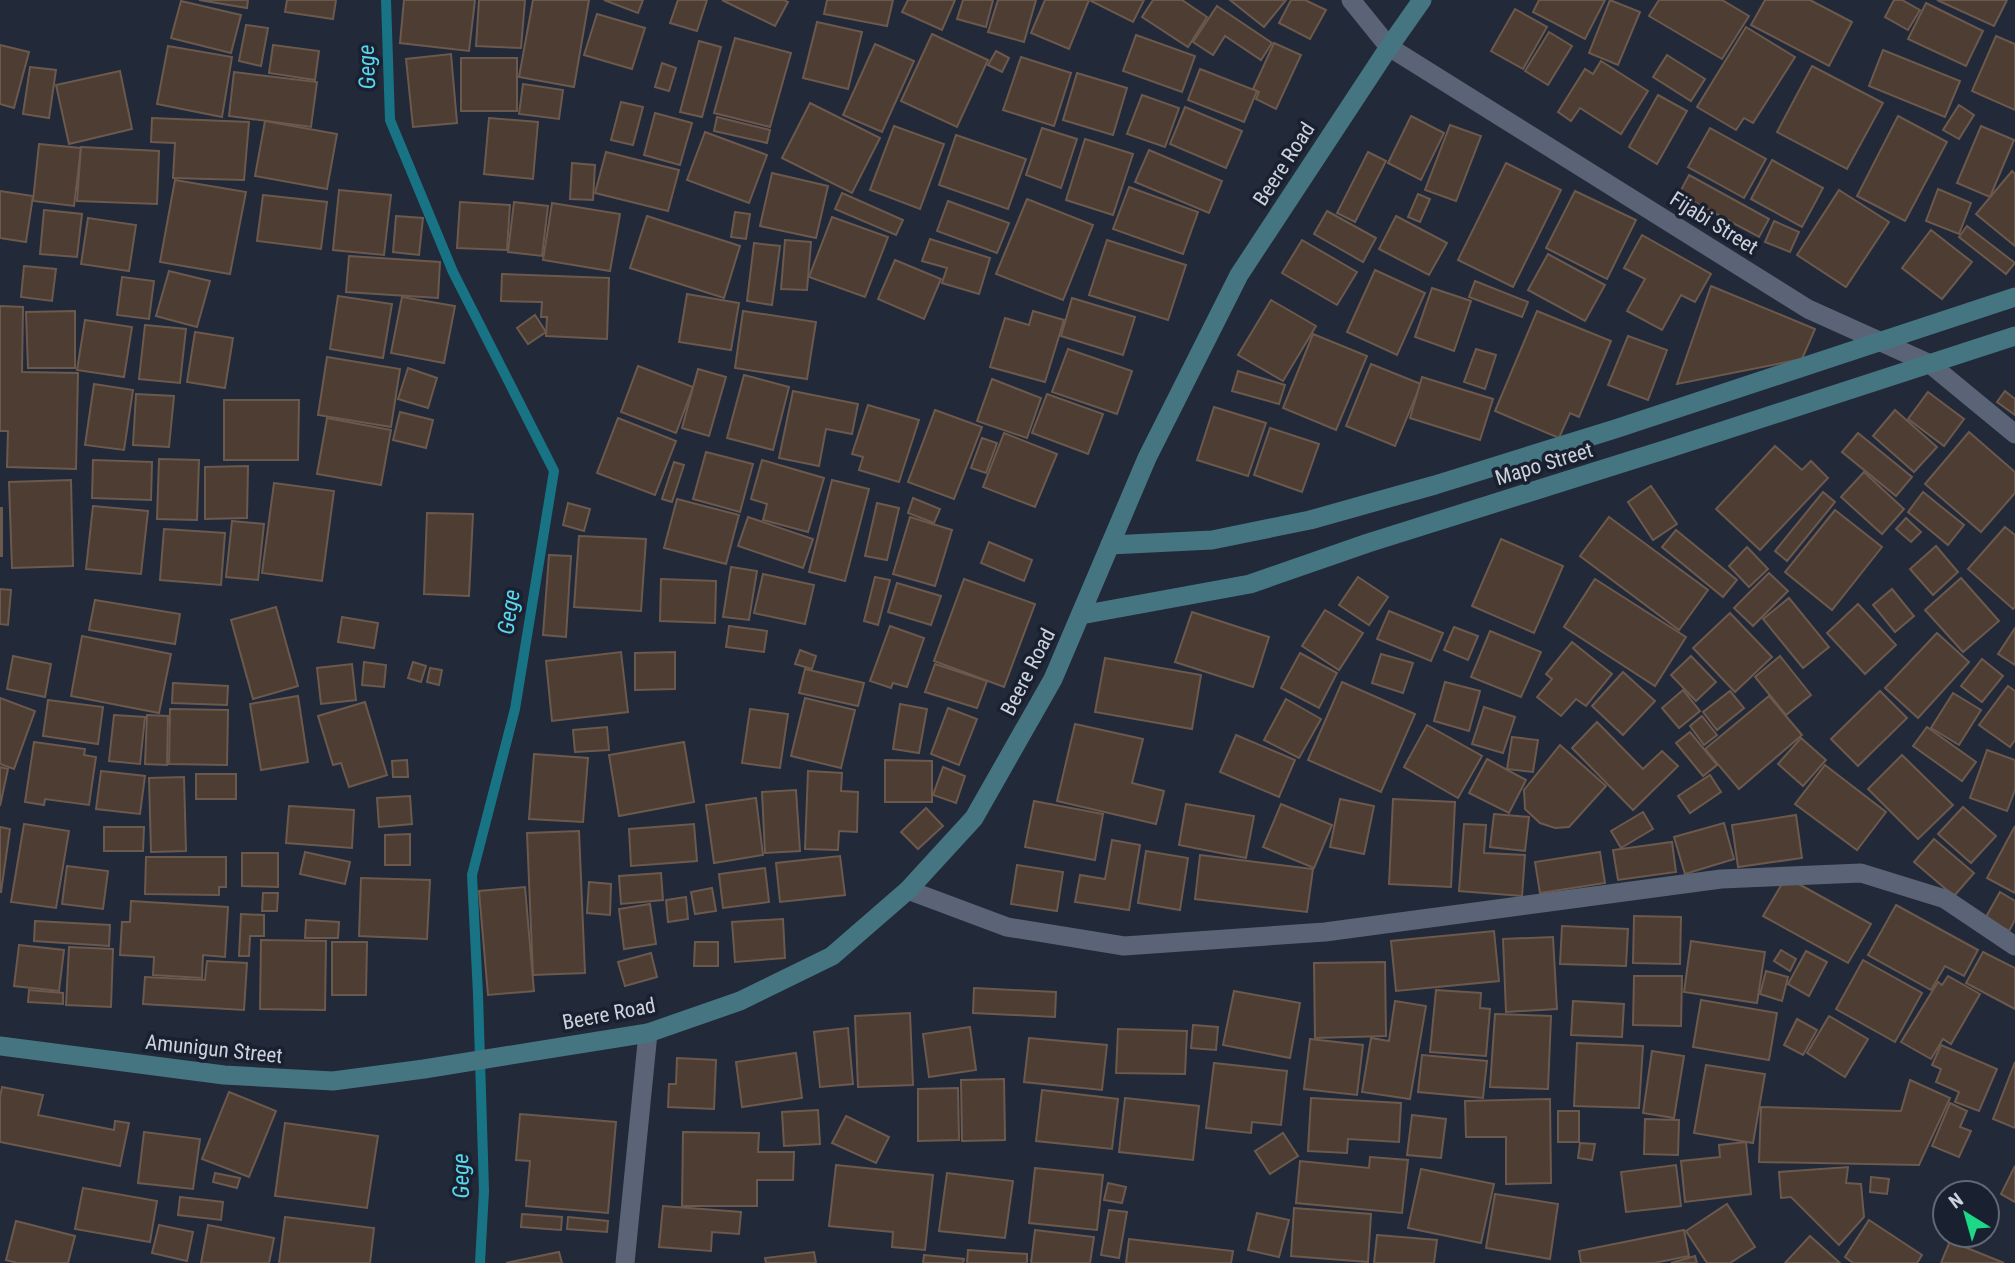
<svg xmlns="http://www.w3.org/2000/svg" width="2015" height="1263" font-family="'Roboto Condensed',sans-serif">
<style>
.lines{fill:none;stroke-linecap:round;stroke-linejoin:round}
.stream{stroke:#187485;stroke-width:10}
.building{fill:#4e3d32;stroke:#6c594d;stroke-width:2}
.minor{stroke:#5b6476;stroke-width:19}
.tertiary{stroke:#5b6476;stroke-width:19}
.secondary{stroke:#467582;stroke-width:19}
.labels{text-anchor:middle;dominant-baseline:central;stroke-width:7;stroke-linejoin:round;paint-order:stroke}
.street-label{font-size:21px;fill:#cdd2dc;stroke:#19202f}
.water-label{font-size:23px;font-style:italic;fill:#5ad6ee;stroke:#19202f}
</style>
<rect width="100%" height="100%" fill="#222939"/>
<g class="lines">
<polyline class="stream" points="386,0 390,120 453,272 554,471 515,709 472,875 478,994 484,1191 480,1263"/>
</g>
<g class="building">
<polygon points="199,0 248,0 247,8"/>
<polygon points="287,0 336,0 333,19 285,12"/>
<polygon points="404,0 475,0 469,51 400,43"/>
<polygon points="479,0 525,0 521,48 476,46"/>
<polygon points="533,0 589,0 574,87 519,77"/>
<polygon points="604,0 643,0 638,13"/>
<polygon points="678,0 707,0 697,31 670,23"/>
<polygon points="722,0 784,0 788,2 775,26"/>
<polygon points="827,0 893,0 887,26 824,14"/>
<polygon points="908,0 955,0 942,30 902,12"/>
<polygon points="963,0 993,0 986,27 957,19"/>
<polygon points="998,0 1036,0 1024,42 988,32"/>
<polygon points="1045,0 1089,0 1069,49 1031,33"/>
<polygon points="1092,0 1144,0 1133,22 1091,1"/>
<polygon points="1153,0 1182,0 1207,17 1188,47 1142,17"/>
<polygon points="1230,0 1286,0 1264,27"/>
<polygon points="1291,0 1305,0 1326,10 1310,39 1279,23"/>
<polygon points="1539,0 1605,0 1585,39 1533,12"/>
<polygon points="1610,0 1640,12 1618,65 1589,53"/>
<polygon points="1659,0 1722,0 1749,16 1722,59 1649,16"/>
<polygon points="1765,0 1810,0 1852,22 1829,66 1751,25"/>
<polygon points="1894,0 1902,0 1920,10 1908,30 1885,17"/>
<polygon points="1937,0 2007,0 1994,26"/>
<polygon points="181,1 241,15 231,53 171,38"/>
<polygon points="1926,3 1983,31 1966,66 1908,39"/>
<polygon points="1217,6 1272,43 1261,60 1225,36 1213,55 1193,42"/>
<polygon points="1515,9 1547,27 1523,69 1491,51"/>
<polygon points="597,14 645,28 632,69 584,55"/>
<polygon points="817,22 862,32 848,89 803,78"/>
<polygon points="246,25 268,28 261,66 239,61"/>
<polygon points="1746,27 1795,57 1753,123 1744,118 1736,130 1697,107"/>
<polygon points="1549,32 1572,46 1548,85 1525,71"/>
<polygon points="932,34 988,60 957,127 901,101"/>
<polygon points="1136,35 1195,56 1182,92 1123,71"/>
<polygon points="1996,36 2015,44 2015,110 1972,91"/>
<polygon points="735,38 791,53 770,127 714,113"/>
<polygon points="699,41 721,47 702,117 680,112"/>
<polygon points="1274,43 1301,55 1276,109 1256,99 1259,92 1253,89"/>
<polygon points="875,44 914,61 882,132 843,115"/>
<polygon points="0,45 29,52 14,108 0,104"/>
<polygon points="273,45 319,51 315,80 269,73"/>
<polygon points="168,46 232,57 222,117 157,104"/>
<polygon points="1883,50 1960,81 1945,117 1869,86"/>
<polygon points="996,51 1009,58 1002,72 988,65"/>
<polygon points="451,54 457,123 413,127 406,59"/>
<polygon points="1667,55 1705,79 1691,101 1653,77"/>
<polygon points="1021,57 1071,73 1054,126 1003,110"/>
<rect x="461" y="58" width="56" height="53"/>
<polygon points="1601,61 1648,91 1621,134 1580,108 1571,121 1558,112 1585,69 1593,74"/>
<polygon points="662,63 676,68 669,91 655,87"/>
<polygon points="1812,66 1883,103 1847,169 1777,132"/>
<polygon points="30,67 56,70 49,118 23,114"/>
<polygon points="1200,69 1257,91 1244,122 1188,100"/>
<polygon points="120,71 132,129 69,144 56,85"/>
<polygon points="234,72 317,82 311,127 229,116"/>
<polygon points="1077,73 1127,88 1113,135 1063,120"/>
<polygon points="523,84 563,90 559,119 519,114"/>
<polygon points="1142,95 1179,108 1165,147 1127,134"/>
<polygon points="1658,95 1687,111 1657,164 1629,147"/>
<polygon points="621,102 643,107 633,145 611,140"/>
<polygon points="810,103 880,138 852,193 782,158"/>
<polygon points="1959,105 1974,115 1959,139 1943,130"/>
<polygon points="1185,107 1242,131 1226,168 1170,144"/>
<polygon points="655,113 692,123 680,165 644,155"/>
<polygon points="1411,116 1444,133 1421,180 1388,163"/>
<polygon points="1898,116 1947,142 1905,221 1857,196"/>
<polygon points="717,117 770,130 767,143 714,131"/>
<polygon points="152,118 249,122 244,180 173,178 175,143 151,142"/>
<polygon points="489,118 538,122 533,179 484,174"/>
<polygon points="265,121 337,134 327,189 255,176"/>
<polygon points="1450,125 1481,136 1456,201 1425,190"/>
<polygon points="894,126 944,144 920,209 870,190"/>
<polygon points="1981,126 2014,140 1990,197 1957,183"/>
<polygon points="1042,128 1077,139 1061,188 1026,175"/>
<polygon points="1710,128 1766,159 1744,198 1688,167"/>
<polygon points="705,132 767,155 749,203 687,180"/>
<polygon points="956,135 1026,159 1008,209 939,185"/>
<polygon points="1085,139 1133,154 1113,215 1066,200"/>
<polygon points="39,144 81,148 74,206 33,201"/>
<polygon points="81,147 159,151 157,204 77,201"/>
<polygon points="1149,150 1222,181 1209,213 1135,182"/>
<polygon points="606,152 679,170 668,211 595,193"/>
<polygon points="1368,152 1386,161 1355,222 1337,213"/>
<polygon points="1772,160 1823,188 1802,227 1751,199"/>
<polygon points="572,163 595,165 593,200 570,199"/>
<polygon points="1506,163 1561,190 1513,287 1458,260"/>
<polygon points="2012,171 2015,174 2015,246 1976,214"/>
<polygon points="772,173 828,186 816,238 760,226"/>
<polygon points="1689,175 1769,219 1759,237 1679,194"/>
<polygon points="175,180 246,192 230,274 160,262"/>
<polygon points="1129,187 1198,212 1183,254 1113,229"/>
<polygon points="1938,189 1971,203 1959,234 1926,221"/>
<polygon points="339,190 391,195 384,255 333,250"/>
<polygon points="1839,190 1889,222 1846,287 1797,255"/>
<polygon points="0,191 33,196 26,242 0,238"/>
<polygon points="1575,191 1636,220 1607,279 1546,248"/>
<polygon points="842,193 903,220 896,235 835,209"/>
<polygon points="1418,194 1430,199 1420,222 1408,217"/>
<polygon points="263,195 327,202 321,249 257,241"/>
<polygon points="1027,199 1093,225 1063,300 996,274"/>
<polygon points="948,201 1009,223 997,253 937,231"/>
<polygon points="460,202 510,205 507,250 457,248"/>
<polygon points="514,202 548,206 542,256 508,252"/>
<polygon points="552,203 620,214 610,271 543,260"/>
<polygon points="44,210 82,214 77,257 40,254"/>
<polygon points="1327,211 1376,238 1363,262 1314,234"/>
<polygon points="735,212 750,214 746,239 731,237"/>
<polygon points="396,216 423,218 419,255 393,252"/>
<polygon points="647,216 740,246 724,298 630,268"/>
<polygon points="1396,216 1447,243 1429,275 1379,249"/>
<polygon points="832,217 888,237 865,297 809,277"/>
<polygon points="88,218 136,225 129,271 81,264"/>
<polygon points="1774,221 1799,232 1790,252 1765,242"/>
<polygon points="1967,226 2015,263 2006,274 1959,237"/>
<polygon points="1931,230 1972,262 1942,299 1902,268"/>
<polygon points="1642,235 1711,274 1695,302 1681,295 1662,330 1627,311 1645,279 1624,268"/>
<polygon points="930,239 990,258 979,294 942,283 947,268 922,261"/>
<polygon points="785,240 811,242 807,290 781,289"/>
<polygon points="1107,240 1186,265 1168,320 1089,295"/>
<polygon points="1302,240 1357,272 1337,305 1282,273"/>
<polygon points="754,243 780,246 772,305 747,301"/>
<polygon points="1548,254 1605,285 1585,321 1528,290"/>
<polygon points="349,256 440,262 438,298 346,292"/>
<polygon points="895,260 941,279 924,319 878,299"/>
<polygon points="24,266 56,269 52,301 21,297"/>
<polygon points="1375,270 1425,293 1397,355 1347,332"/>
<polygon points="169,271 210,281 197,327 156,316"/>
<polygon points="502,274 609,278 607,339 546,336 547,317 541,317 542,302 501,301"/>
<polygon points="122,277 154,281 149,319 117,315"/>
<polygon points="1475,281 1528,302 1522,317 1469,297"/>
<polygon points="1711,286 1815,329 1802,359 1677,384"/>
<polygon points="1432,288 1471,301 1454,351 1415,337"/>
<polygon points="687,294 739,303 731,350 679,342"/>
<polygon points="338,296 392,304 383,358 330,349"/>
<polygon points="402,297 455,306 444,363 391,353"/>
<polygon points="1072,298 1135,317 1123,355 1061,336"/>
<polygon points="1271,300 1316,326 1283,381 1238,355"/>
<polygon points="0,306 23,307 22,372 78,373 76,469 7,467 8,431 0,431"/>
<polygon points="75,311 75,368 28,368 26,312"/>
<polygon points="743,311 816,322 807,379 735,368"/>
<polygon points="1033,311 1064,320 1045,382 990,367 1005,318 1029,325"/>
<polygon points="1537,311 1611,341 1579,417 1570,413 1559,438 1495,411"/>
<polygon points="535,315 546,332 528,344 517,328"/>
<polygon points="85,320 132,327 124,377 77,370"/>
<polygon points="145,325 186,329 180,383 139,379"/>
<polygon points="195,332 233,338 225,388 187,382"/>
<polygon points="1313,334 1367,356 1336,430 1283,408"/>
<polygon points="1628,336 1667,350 1648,400 1608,385"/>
<polygon points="1068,349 1132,371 1117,414 1052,392"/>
<polygon points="1476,349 1496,355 1485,389 1464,382"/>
<polygon points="327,357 400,369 391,427 318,415"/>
<polygon points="1371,364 1421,384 1395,446 1346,426"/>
<polygon points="638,366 693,387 676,433 621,412"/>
<polygon points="408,368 437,378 428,408 398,399"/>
<polygon points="698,369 726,377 709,436 682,428"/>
<polygon points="1238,371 1285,385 1279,404 1232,391"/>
<polygon points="744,375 789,387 773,450 727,438"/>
<polygon points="1422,377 1493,399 1480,440 1410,418"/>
<polygon points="992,379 1041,398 1027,438 977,421"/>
<polygon points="94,384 133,390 124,450 85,445"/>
<polygon points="793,391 858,404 852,434 826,429 819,466 779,458"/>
<polygon points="2005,391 2015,399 2015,415 1997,402"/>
<polygon points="1928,392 1964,419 1944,446 1908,419"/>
<polygon points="136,394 174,396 169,447 133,445"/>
<polygon points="1047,394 1103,414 1088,454 1032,433"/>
<polygon points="224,400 299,400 298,460 224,460"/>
<polygon points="868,405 919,420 899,482 859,470 863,457 852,454"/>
<polygon points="1214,407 1266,423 1248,476 1197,460"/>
<polygon points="935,410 982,427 954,499 908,482"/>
<polygon points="1895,410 1937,447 1914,472 1873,436"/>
<polygon points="400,412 433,420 426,448 393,440"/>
<polygon points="327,418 391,430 381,485 317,474"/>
<polygon points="618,418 676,441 655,495 597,473"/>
<polygon points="1270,428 1319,444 1302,492 1254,475"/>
<polygon points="1969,432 2015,472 2015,493 1981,532 1925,484"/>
<polygon points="1004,433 1057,454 1035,507 983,487"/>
<polygon points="1858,433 1912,477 1896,496 1842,452"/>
<polygon points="982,438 997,443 986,473 971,468"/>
<polygon points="1775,446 1802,470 1811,461 1828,478 1760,550 1716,509"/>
<polygon points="706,452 753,464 740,512 693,499"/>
<polygon points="159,459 199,460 197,520 157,519"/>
<polygon points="93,460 152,462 151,500 92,498"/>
<polygon points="762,460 824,478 808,532 763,520 767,504 751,499"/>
<polygon points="674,462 684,465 672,502 662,499"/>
<polygon points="248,466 247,518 205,519 205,467"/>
<polygon points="1864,472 1904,509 1882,534 1841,497"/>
<polygon points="71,480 73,566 12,568 9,482"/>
<polygon points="832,480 869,489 845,581 809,572"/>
<polygon points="274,483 334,491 322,581 262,573"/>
<polygon points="1651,486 1677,524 1653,540 1628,502"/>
<polygon points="1823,492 1835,502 1787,561 1775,551"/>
<polygon points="1923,492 1964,525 1948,545 1908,512"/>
<polygon points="913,498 940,509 934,523 908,513"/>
<polygon points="677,499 739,515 726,564 664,548"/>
<polygon points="568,503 590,509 584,531 563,525"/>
<polygon points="877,503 899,508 887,560 865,556"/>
<polygon points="93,506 148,511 141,574 86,569"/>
<rect x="0" y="508" width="2" height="48"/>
<polygon points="1835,510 1882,547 1832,610 1785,572"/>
<polygon points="427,513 473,514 469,596 424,594"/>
<polygon points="748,517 813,539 803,568 738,546"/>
<polygon points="910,517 952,530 935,586 893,574"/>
<polygon points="1609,517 1708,590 1679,630 1580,556"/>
<polygon points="1906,518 1921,532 1911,542 1896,529"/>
<polygon points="232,521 264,524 258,580 226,577"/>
<polygon points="2005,527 2015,535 2015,607 2013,609 1968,569"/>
<polygon points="164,529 225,533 221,585 160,580"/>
<polygon points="1676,530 1737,580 1723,597 1662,547"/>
<polygon points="579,536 646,539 641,611 574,607"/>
<polygon points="1501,539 1563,566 1534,633 1472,606"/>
<polygon points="989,542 1032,560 1024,581 981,563"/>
<polygon points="1936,546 1958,572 1933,595 1910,569"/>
<polygon points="1747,547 1768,569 1749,587 1729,566"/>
<polygon points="549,555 571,556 566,637 543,635"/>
<polygon points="731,567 757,571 749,620 723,617"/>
<polygon points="1769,573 1788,591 1753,626 1734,608"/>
<polygon points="763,574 814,585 805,624 754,613"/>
<polygon points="875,577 890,580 878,625 864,621"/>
<polygon points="1358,577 1388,597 1369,625 1339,605"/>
<polygon points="1961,578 1999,621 1963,652 1925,610"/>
<polygon points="661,579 716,581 715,623 660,621"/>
<polygon points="964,579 1035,604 1004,687 934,661"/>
<polygon points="1595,579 1686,637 1655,686 1564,627"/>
<polygon points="897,583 941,596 931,625 888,612"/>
<polygon points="0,589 11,590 8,625 0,624"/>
<polygon points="1892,589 1914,616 1895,632 1873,605"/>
<polygon points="1789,598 1829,647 1803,668 1763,619"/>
<polygon points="95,600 180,614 175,644 89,630"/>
<polygon points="1858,604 1896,645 1865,674 1827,633"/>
<polygon points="276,607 298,686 253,699 231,620"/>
<polygon points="1325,610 1363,633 1339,670 1302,646"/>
<polygon points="1389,611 1443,633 1431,661 1377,639"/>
<polygon points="1192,612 1269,637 1253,687 1175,662"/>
<polygon points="1730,613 1772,657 1735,692 1693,648"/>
<polygon points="342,617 378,623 374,648 338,642"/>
<polygon points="729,626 767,631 764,652 726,647"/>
<polygon points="890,626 924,638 907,687 893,683 891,688 870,681"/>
<polygon points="1454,627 1478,636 1468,660 1444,650"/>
<polygon points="2015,628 2015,665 1998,654"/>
<polygon points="1490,631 1541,652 1521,697 1471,677"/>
<polygon points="1937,633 1969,662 1918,718 1885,688"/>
<polygon points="82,636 171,654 159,713 71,696"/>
<polygon points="1572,642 1612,674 1586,706 1576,699 1561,716 1537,697 1552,679 1546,674"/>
<polygon points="800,650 816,656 812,669 795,664"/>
<polygon points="621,652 628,712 552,721 546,661"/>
<polygon points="675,652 675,689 635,690 635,653"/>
<polygon points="1300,653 1337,673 1319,708 1281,688"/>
<polygon points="1381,654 1413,663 1403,693 1372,683"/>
<polygon points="13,656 51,664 45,697 7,689"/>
<polygon points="1691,656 1716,682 1696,701 1671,675"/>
<polygon points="1780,656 1811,695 1786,715 1755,677"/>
<polygon points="1105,658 1201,675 1192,729 1095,712"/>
<polygon points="1982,659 2003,676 1982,702 1961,686"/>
<polygon points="364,662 386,665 384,687 362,685"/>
<polygon points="413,662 426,666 421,682 408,678"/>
<polygon points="352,664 356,700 321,704 317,668"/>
<polygon points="935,664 987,681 977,708 925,692"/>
<polygon points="430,668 442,670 439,685 427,682"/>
<polygon points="805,669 864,683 858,706 799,693"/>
<polygon points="1623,672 1655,701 1623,735 1592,706"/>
<polygon points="1342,682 1415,714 1381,792 1308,760"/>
<polygon points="1445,682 1480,691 1469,731 1434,721"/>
<polygon points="173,683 228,686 227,705 172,703"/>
<polygon points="2008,686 2015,691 2015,740 2010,747 1979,725"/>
<polygon points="1683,690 1700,711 1679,728 1662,708"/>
<polygon points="1730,691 1744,708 1717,730 1703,712"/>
<polygon points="1880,691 1907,718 1858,766 1831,739"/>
<polygon points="1953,693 1981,710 1959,745 1931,728"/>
<polygon points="298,696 308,762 261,770 250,704"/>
<polygon points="1769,696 1802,735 1739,789 1705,749"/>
<polygon points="0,698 35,711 14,769 0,764"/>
<polygon points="805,698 855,710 841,768 791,756"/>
<polygon points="1286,699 1321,719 1299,758 1264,740"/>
<polygon points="48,700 103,707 98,744 43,736"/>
<polygon points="365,702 387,775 349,787 341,763 333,765 318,716"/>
<polygon points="900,704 927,709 919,753 893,749"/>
<polygon points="1484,707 1515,717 1503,753 1472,744"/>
<polygon points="948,708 977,719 959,765 931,754"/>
<polygon points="170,709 228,710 227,765 169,764"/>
<polygon points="750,709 788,714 780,768 742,763"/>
<polygon points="114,715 145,717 140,764 109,761"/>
<polygon points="147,715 168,716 167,765 145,764"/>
<polygon points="1702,716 1717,735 1704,745 1690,726"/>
<polygon points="1597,722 1643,769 1662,751 1678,766 1633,810 1572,748"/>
<polygon points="1075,724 1143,739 1132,783 1164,791 1156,824 1057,801"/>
<polygon points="1427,725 1482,756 1458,798 1404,767"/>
<polygon points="607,727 609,750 575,752 573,730"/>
<polygon points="1927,727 1976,762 1962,781 1913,746"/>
<polygon points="1690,732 1717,765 1703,776 1676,743"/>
<polygon points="1236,735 1295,760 1279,797 1220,772"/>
<polygon points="1512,737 1538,740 1533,772 1507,769"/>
<polygon points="1801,738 1826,760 1803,786 1778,764"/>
<polygon points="34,742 85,749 84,755 96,757 89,805 45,799 44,805 25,802"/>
<polygon points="684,742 694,802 619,816 609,755"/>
<polygon points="1560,745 1606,786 1569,827 1555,828 1540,823 1525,809 1524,790"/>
<polygon points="1987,750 2015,760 2015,790 2007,811 1970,798"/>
<polygon points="534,754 588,758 583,822 529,819"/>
<polygon points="1902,755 1953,805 1918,839 1868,789"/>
<polygon points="1487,759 1526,780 1509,813 1469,793"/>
<polygon points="407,760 408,777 393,777 392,761"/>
<polygon points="885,760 932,761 932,802 885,802"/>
<polygon points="1825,765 1886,812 1857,850 1795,804"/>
<polygon points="0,767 8,769 0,806"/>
<polygon points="943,767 965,776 956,803 933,795"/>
<polygon points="101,771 145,776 140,814 96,809"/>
<polygon points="808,771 842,773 841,791 858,792 857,832 839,831 838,850 805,849"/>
<rect x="196" y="774" width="40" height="25"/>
<polygon points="1710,775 1721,792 1690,813 1678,796"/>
<polygon points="184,777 186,851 151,852 149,778"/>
<polygon points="796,790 800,851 765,853 762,792"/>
<polygon points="410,796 412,824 379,827 377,798"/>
<polygon points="756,798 763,855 714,863 706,805"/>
<polygon points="1340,799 1374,806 1364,854 1330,847"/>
<polygon points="1393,799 1455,802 1451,887 1389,884"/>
<polygon points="1034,801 1103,814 1095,860 1025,847"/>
<polygon points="1186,804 1254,816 1246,858 1179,845"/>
<polygon points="1281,804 1332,825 1314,868 1263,847"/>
<polygon points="289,806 354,810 352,848 286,843"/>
<polygon points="1963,807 1996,836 1971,863 1938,834"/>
<polygon points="926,808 943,826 918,849 901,832"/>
<polygon points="1643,812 1653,829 1621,848 1611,831"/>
<polygon points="1494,814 1529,817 1525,851 1490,847"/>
<polygon points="1796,815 1802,858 1738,867 1732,825"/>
<polygon points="1724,823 1734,859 1685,874 1674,837"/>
<polygon points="24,824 69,831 56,908 11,902"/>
<polygon points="694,824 697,861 631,866 629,829"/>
<polygon points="1464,824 1486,825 1484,853 1525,855 1522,896 1459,891"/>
<polygon points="2015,826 2015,893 1987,878"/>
<polygon points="0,827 10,829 1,892 0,892"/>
<polygon points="104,827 144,827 143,851 104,851"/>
<polygon points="579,831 585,973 533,975 527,833"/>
<polygon points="410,834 410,865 385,865 385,835"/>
<polygon points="1934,839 1974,873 1954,896 1914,862"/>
<polygon points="1112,840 1140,845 1129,910 1075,902 1080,875 1105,879"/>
<polygon points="1672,842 1676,872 1618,880 1613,850"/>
<polygon points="1146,851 1188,858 1180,910 1138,903"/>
<polygon points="305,852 350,862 345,884 300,874"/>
<polygon points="1600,852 1605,883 1540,893 1535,862"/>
<polygon points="242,853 278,853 278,887 242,886"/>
<polygon points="1200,855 1313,869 1307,912 1195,899"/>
<polygon points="840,856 845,895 780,902 776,863"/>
<polygon points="146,857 226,857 226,887 219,887 219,895 145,894"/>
<polygon points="1017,865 1063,872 1057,911 1011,904"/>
<polygon points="67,866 108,871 103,909 62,904"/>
<polygon points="765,868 769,902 723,908 719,874"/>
<polygon points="661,873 663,900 621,904 619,876"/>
<polygon points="1786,877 1871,924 1848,963 1763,916"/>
<polygon points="361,878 430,880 427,939 359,936"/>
<polygon points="589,882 611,884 610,915 587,913"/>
<polygon points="525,887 534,991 488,995 479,891"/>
<polygon points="712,888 716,911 695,914 691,892"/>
<polygon points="2000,892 2015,901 2015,920 2009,931 1986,917"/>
<polygon points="263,893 278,893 277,911 262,911"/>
<polygon points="686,897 688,919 668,922 666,900"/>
<polygon points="131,901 228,907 225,957 203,955 202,978 153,975 154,957 120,955 122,922 130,922"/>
<polygon points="650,904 656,944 624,949 619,909"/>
<polygon points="1896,905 1978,950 1964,976 1945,966 1931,990 1868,955"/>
<polygon points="241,914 264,915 264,936 250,936 249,956 239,956"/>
<polygon points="1634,916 1681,917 1680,964 1633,963"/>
<polygon points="783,919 785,958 735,962 732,922"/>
<polygon points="306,920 339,922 338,938 305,938"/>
<polygon points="35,921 110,925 109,946 34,941"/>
<polygon points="1562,926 1628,929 1626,966 1560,964"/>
<polygon points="1494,931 1499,981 1396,991 1391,941"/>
<polygon points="1553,937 1557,1009 1506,1012 1503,939"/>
<polygon points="261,940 326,941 325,1010 260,1009"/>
<polygon points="1691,941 1765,952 1757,1003 1684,992"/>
<polygon points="332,942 367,942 366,995 332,995"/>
<polygon points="695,942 718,942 718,966 694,966"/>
<polygon points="19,945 64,950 59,991 14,986"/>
<polygon points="69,947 113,949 111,1007 66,1005"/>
<polygon points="1781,950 1796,959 1790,971 1774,961"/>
<polygon points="1806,951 1827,962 1809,996 1788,984"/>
<polygon points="1983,952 2015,968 2015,1009 1966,983"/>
<polygon points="651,953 657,977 625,986 618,962"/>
<polygon points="1863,960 1922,993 1895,1042 1836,1009"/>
<polygon points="207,961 247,963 244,1010 143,1004 145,977 205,980"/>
<polygon points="1385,962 1386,1036 1315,1038 1314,963"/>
<polygon points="1766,971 1788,977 1782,1001 1760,994"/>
<polygon points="1634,976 1682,976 1681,1026 1633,1025"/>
<polygon points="1948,976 1980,994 1951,1044 1943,1039 1931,1059 1901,1042 1938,982 1942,985"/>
<polygon points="974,988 1056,992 1055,1017 973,1013"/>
<polygon points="29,990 63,993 63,1004 28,1002"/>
<polygon points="1436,990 1481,993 1480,1008 1490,1009 1486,1056 1430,1052"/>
<polygon points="1234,991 1300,1003 1290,1058 1223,1045"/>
<polygon points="1701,1000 1777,1013 1769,1060 1693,1047"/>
<polygon points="1395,1001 1426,1006 1410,1099 1362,1092 1371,1038 1389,1041"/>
<polygon points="1573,1001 1624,1004 1622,1037 1571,1035"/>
<polygon points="910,1013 913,1085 858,1087 855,1016"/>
<polygon points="1495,1014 1551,1016 1548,1089 1490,1087"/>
<polygon points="1829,1016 1868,1039 1845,1077 1807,1053"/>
<polygon points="1797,1019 1817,1030 1803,1055 1784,1045"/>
<polygon points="1193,1025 1218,1027 1216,1050 1191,1048"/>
<polygon points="970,1027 976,1070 929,1077 923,1034"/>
<polygon points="848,1028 853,1084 820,1087 814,1032"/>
<polygon points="1118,1029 1187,1031 1185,1074 1116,1073"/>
<polygon points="1029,1038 1107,1045 1102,1090 1024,1082"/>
<polygon points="1310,1039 1363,1045 1357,1095 1304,1089"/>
<polygon points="1577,1043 1643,1046 1639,1108 1574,1106"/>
<polygon points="1941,1045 1997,1069 1979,1111 1955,1102 1959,1092 1936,1082 1941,1069 1932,1065"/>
<polygon points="1652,1051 1684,1056 1674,1118 1643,1113"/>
<polygon points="796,1053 802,1098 742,1107 736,1062"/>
<polygon points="1422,1055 1487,1061 1483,1098 1418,1092"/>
<polygon points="677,1058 716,1060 714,1109 668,1107 669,1084 676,1084"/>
<polygon points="2015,1062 2015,1128 1993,1119"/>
<polygon points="1214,1063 1287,1071 1281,1125 1252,1122 1251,1133 1206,1128"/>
<polygon points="1706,1065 1765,1074 1753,1143 1694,1133"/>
<polygon points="1004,1079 1005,1140 962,1141 961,1080"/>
<polygon points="1910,1080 1950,1098 1919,1165 1759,1162 1761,1107 1901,1111"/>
<polygon points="2,1087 43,1095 38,1115 114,1130 115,1121 129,1123 120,1166 0,1142 0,1097"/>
<polygon points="958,1088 959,1140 918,1141 918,1089"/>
<polygon points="1042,1090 1118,1099 1112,1149 1036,1141"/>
<polygon points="229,1092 276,1111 249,1177 202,1159"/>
<polygon points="1125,1098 1199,1106 1193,1160 1119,1152"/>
<polygon points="1311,1098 1401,1103 1399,1142 1348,1139 1347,1153 1308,1151"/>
<polygon points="1550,1099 1551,1183 1506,1184 1506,1137 1466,1137 1465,1101"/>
<polygon points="1950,1103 1967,1111 1960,1127 1971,1131 1959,1157 1932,1146"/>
<polygon points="818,1110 820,1144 784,1146 782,1112"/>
<rect x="1558" y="1111" width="21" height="31"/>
<polygon points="520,1114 616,1122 608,1213 526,1206 530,1161 516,1160"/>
<polygon points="1412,1115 1446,1119 1441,1158 1407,1155"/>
<polygon points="846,1116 889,1137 876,1163 832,1143"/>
<polygon points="1645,1119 1679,1120 1678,1155 1644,1154"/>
<polygon points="285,1123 378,1136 367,1208 275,1196"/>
<polygon points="144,1132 200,1139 193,1189 138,1183"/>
<polygon points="683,1132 759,1133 758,1152 794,1152 793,1180 757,1180 757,1206 682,1206"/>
<polygon points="1283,1133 1298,1156 1270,1174 1255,1151"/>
<polygon points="1746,1142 1751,1194 1685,1202 1681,1161 1720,1157 1719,1145"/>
<polygon points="1580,1143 1595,1144 1592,1160 1578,1158"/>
<polygon points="1370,1157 1408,1160 1402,1213 1296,1203 1300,1161 1369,1168"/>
<polygon points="836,1165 933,1175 925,1250 892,1247 893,1232 829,1226"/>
<polygon points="1676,1165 1681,1206 1626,1212 1621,1172"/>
<polygon points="2015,1166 2015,1202 2001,1194"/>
<polygon points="1848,1167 1846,1183 1861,1184 1864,1217 1839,1245 1791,1197 1781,1198 1779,1172"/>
<polygon points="1035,1168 1103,1175 1097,1230 1029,1223"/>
<polygon points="1421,1169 1494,1184 1481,1243 1408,1228"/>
<polygon points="215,1173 240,1178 237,1188 213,1182"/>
<polygon points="947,1173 1013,1181 1005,1238 939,1231"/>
<polygon points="1871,1177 1889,1179 1887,1194 1870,1192"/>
<polygon points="1108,1183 1126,1187 1122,1203 1104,1200"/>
<polygon points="83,1188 157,1201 150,1242 75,1229"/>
<polygon points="1495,1194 1558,1204 1550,1259 1486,1248"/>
<polygon points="180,1197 223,1202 221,1220 178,1215"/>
<polygon points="1727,1204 1755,1247 1730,1263 1707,1263 1686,1231"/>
<polygon points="663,1206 741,1212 739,1234 712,1232 711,1251 659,1247"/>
<polygon points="1294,1208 1371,1214 1368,1262 1291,1256"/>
<polygon points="1109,1210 1127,1212 1119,1258 1101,1255"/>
<polygon points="1257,1213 1289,1220 1279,1257 1248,1250"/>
<polygon points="522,1214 562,1217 561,1230 521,1227"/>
<polygon points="285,1217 374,1228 370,1263 279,1263"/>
<polygon points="568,1217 608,1221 607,1232 567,1229"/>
<polygon points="1869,1220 1922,1255 1917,1263 1853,1263 1845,1257"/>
<polygon points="16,1221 75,1236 68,1263 17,1263 6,1260"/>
<polygon points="159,1225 193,1232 187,1261 152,1253"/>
<polygon points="208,1225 274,1238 269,1263 201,1263"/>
<polygon points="1035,1230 1094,1237 1090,1263 1031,1263"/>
<polygon points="1684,1230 1689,1256 1654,1263 1581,1263 1579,1251"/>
<polygon points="1377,1235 1437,1240 1434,1263 1374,1263"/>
<polygon points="1810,1236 1840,1263 1785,1263"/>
<polygon points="1129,1239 1233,1251 1231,1263 1126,1263"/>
<polygon points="1950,1241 2004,1263 1941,1263"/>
<polygon points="968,1250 1027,1254 1027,1263 967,1263"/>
<polygon points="559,1252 562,1263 506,1263"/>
<polygon points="814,1252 816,1263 766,1263 765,1258"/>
<polygon points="924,1255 964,1259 963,1263 923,1263"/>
<polygon points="1695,1256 1697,1263 1671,1263"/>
</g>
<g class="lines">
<g class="minor">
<polyline points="1389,47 1808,309 1930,364 2015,434"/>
<polyline points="908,890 1007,927 1124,946 1325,932 1721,879 1861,873 1945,899 2015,946"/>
<polyline points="625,1263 648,1033"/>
</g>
<polyline class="tertiary" points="1351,0 1389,47"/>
<g class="secondary">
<polyline points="1110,545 1212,540 1310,520 1435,485 1615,429 2015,297"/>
<polyline points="1081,615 1250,584 1368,543 1667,449 2015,336"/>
<polyline points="0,1046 224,1075 333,1081 424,1069 648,1033 740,1001 832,956 908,890 974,818 1053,679 1147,458 1239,275 1389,47 1422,0"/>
</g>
</g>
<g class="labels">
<g class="street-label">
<text transform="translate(1284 164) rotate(-57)">Beere Road</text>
<text transform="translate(1714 223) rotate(32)">Fijabi Street</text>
<text transform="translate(1544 464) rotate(-17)">Mapo Street</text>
<text transform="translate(1028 672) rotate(-63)">Beere Road</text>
<text transform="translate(609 1014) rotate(-11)">Beere Road</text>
<text transform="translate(214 1049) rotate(6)">Amunigun Street</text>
</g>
<g class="water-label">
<text transform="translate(367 67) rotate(-92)">Gege</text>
<text transform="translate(509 612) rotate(-81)">Gege</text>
<text transform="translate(461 1176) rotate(-91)">Gege</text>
</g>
</g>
<g transform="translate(1966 1214) rotate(323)"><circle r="33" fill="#19202f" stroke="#616774" stroke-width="2"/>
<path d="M0-5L12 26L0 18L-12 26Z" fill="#1cd988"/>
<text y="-10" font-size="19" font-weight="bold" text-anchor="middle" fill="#cdd2dc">N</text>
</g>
</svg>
